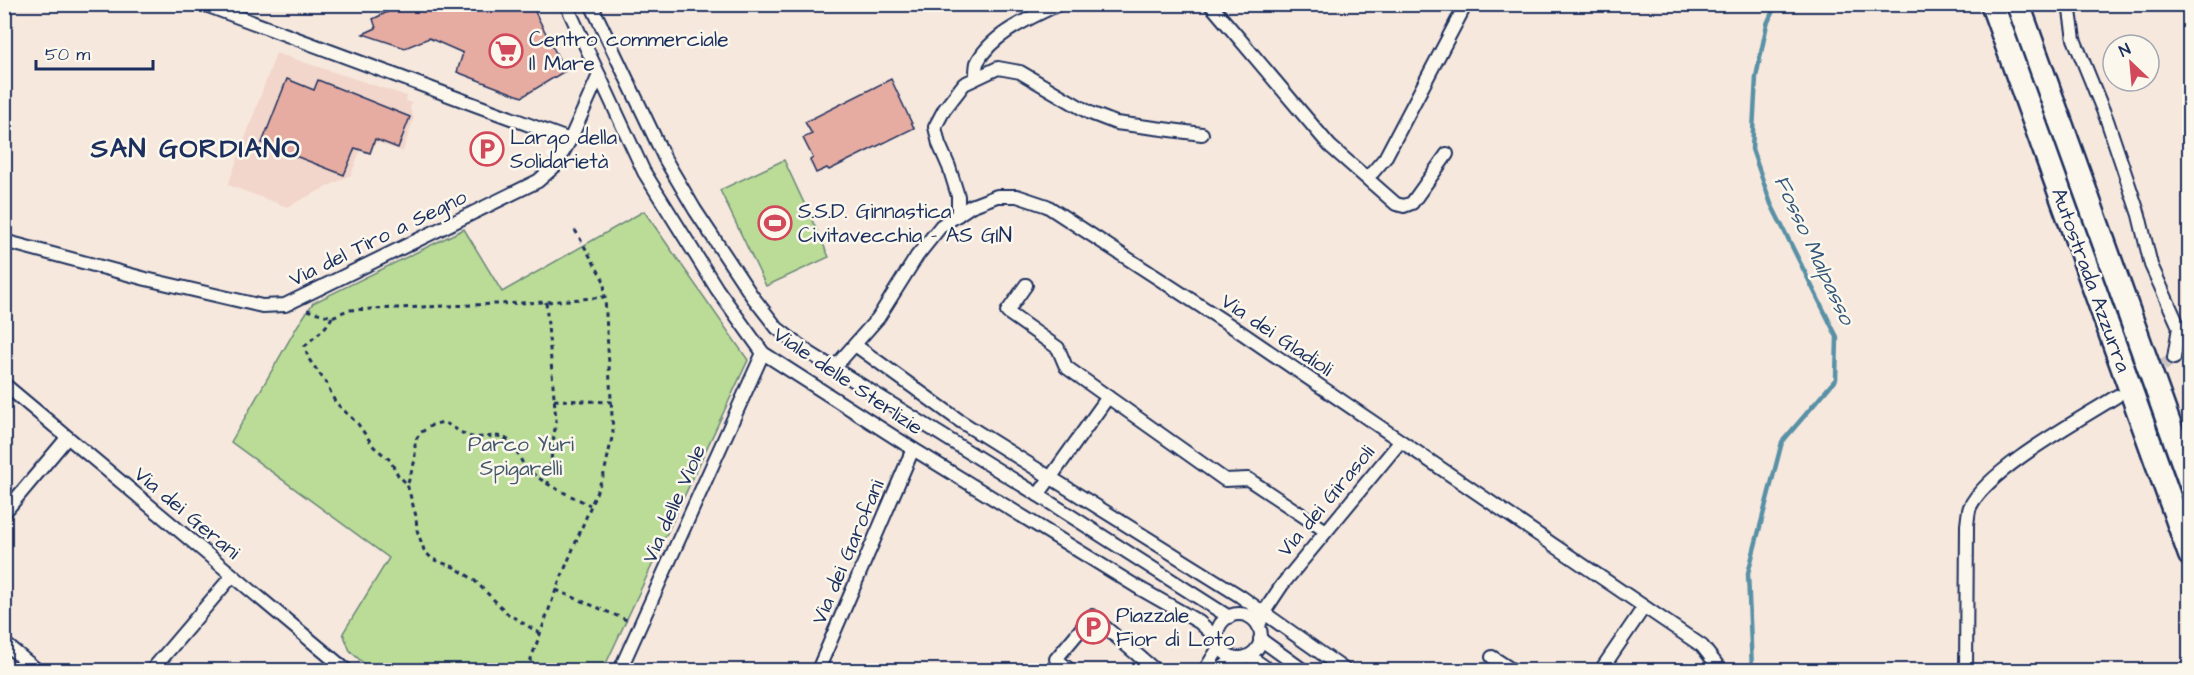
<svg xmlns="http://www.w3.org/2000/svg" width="2194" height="675" font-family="'Architects Daughter',sans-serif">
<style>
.built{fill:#f2d6cb}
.green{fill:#badc96;stroke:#6a867a;stroke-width:1.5}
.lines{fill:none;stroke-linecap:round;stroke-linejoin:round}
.stream{stroke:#5890a6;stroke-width:4.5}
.building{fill:#e6aca2;stroke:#1b2f5e;stroke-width:1.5}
.street-tunnel{stroke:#cbc3c4;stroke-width:12;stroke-dasharray:12 6;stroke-linecap:butt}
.street-casing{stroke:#1b2f5e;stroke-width:16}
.highway-casing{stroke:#1b2f5e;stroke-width:27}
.path{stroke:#1b2f5e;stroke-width:3;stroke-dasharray:4.5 4.5;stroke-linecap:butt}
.street{stroke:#fbf7ec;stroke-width:12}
.highway{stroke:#fbf7ec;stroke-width:22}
.labels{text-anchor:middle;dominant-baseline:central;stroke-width:5;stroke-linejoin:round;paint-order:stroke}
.poi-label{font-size:21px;fill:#1b2f5e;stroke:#fbf7ec;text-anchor:start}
.street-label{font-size:21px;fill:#1b2f5e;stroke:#fbf7ec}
.park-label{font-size:21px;fill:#435a6c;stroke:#fbf7ec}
.water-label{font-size:22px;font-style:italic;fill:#34587c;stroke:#fbf7ec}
.district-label{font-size:27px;font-weight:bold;letter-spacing:1.5px;fill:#1b2f5e;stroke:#fbf7ec}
</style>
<rect width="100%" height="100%" fill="#f7e8dd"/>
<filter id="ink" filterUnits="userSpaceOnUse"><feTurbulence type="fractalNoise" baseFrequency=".0167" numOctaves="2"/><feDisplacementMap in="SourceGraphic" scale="12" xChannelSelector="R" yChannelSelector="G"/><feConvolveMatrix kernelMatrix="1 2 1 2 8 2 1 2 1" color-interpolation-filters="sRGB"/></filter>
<g filter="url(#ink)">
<polygon class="built" points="276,53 407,96 406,101 412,103 410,108 414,118 403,152 376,142 371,154 360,151 351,175 287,207 228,185"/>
<g class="green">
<polygon points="784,160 829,257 766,286 720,190"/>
<polygon points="644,211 748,360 603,670 371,670 350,651 343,633 389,558 231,442 298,325 313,303 464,229 502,292"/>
</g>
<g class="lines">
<polyline class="stream" points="1752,670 1748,573 1782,442 1836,379 1837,337 1771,204 1752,149 1756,77 1767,24 1776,4"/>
</g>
<g class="building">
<polygon points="397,4 531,4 565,71 522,97 457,72 463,53 429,38 405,48 363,34 376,28 373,19 398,7"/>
<polygon points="287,79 314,90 318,80 410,117 398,148 375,139 370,153 355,148 344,175 262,143"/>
<polygon points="891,79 914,128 829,170 827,168 816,173 810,160 813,158 803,138 812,134 805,122"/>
</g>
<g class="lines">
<polyline class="street-tunnel" points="2148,376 2174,358"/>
<g class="street-casing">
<g id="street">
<polyline points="203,4 570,140"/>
<polyline points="566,4 644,172 717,289 763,353 913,449 1139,588 1199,622 1217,638"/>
<polyline points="591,4 665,159 695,210 752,296 777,328 808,352 1038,495 1229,617"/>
<polyline points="1210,4 1330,146 1396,204 1404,206 1412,203 1447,154"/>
<polyline points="2069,4 2074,39 2107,120 2139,215 2151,265 2179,327 2174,358"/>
<path d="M976,77C976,72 976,67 977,63C991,34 1032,17 1059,4"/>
<polyline points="1366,177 1373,172 1385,158 1466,4"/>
<polyline points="958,215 958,196 949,167 939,144 935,127 944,110 964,84 998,68 1020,72 1090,113 1116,123 1202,134"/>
<polyline points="4,241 146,279 262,306 285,305 538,181 555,166 570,140 599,75"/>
<polyline points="1026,285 1007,312 1058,348 1066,367 1108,397"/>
<polyline points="855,345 960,421 1240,596 1345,670"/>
<polyline points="834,368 878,318 917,256 941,226 971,206 997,196 1017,196 1047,206 1239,331 1702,646 1717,665 1718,670"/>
<polyline points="4,384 346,670"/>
<polyline points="1038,495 1108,397 1225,480 1248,479 1326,531"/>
<polyline points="4,513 67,438"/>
<circle cx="1239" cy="636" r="22"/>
<polyline points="1259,626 1264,612 1282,585 1400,442"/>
<polyline points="1260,639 1303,670"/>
<polyline points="4,643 37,670"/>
<polyline points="1249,656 1269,670"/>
<polyline points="1492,657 1512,670"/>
<polyline points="152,670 232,576"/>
<polyline points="620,670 763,353"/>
<polyline points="818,670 913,449"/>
<polyline points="1070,670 1056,659 1092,616 1154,669 1152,670"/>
<polyline points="1205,670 1220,646"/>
<polyline points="1219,670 1236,658"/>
<polyline points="1601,670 1644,607"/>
<path d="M1966,670L1967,525C1968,519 1968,512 1970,507C1988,469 2081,419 2117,396"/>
</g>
</g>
<g class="highway-casing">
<g id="highway">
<polyline points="1992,4 2190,555"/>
<polyline points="2018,4 2190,482"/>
</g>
</g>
<g class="path">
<polyline points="546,302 556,420 548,484"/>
<polyline points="307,310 332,317 348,310 546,302 605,297"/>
<path d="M332,317C325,331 315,335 305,346L308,358L327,384L335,402L358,424L374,447L390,460L398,475L407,484L416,516L417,530L424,550L432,559L454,567L473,579L508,614L541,634"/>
<polyline points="554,400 613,402"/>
<path d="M408,483L415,460V441L420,433L432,425L443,422C453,426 461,434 472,437C484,439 497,432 508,440C518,447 518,459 526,467C543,485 568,494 590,505"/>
<polyline points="556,590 627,620"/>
<polyline points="527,670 556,590 604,474 613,433 604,281 575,230"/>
</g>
<use href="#street" class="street"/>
<use href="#highway" class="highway"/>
</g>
</g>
<defs>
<g id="supermarket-ring" transform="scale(1.725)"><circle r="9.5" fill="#fbf7ec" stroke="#d1495b" stroke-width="1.5"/><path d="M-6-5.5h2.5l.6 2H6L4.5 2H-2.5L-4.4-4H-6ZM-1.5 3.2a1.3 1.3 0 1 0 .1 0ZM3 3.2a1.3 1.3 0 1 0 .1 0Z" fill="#d1495b"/></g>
<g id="parking-ring" transform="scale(1.725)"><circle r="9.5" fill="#fbf7ec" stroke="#d1495b" stroke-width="1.5"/><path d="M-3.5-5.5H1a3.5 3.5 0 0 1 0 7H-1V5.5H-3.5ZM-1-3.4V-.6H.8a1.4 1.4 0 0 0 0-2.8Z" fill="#d1495b"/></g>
<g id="stadium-ring" transform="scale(1.725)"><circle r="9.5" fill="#fbf7ec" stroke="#d1495b" stroke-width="1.5"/><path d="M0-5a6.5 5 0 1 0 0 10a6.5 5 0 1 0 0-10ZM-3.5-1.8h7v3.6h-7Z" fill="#d1495b"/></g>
</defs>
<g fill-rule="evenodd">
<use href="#supermarket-ring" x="506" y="51"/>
<use href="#parking-ring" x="487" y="149"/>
<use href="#stadium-ring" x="775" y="223"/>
<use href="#parking-ring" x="1093" y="627"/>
</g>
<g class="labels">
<g class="poi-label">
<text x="529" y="39">Centro commerciale<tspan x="529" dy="24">Il Mare</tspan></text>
<text x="510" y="137">Largo della<tspan x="510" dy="24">Solidarietà</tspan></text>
<text x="798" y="211">S.S.D. Ginnastica<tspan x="798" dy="24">Civitavecchia - AS GIN</tspan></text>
<text x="1116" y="615">Piazzale<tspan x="1116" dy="24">Fior di Loto</tspan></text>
</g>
<g class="street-label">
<text transform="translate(378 238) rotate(-26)">Via del Tiro a Segno</text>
<text transform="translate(2091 280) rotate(70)">Autostrada Azzurra</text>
<text transform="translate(1277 335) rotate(34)">Via dei Gladioli</text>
<text transform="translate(848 381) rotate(34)">Viale delle Sterlizie</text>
<text transform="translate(1326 501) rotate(-50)">Via dei Girasoli</text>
<text transform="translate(674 504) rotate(-66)">Via delle Viole</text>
<text transform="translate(187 513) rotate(40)">Via dei Gerani</text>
<text transform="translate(848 552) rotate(-67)">Via dei Garofani</text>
</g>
<g class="park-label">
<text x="521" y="444">Parco Yuri<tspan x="521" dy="24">Spigarelli</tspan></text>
</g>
<g class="water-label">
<text transform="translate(1814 250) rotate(65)">Fosso Malpasso</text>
</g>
<g class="district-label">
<text x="196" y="149">SAN GORDIANO</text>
</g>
</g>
<rect width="2194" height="675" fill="none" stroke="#fbf7ec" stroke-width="24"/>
<rect x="12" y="12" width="2170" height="651" fill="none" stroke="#1b2f5e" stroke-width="2" filter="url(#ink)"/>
<g transform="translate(2131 63) rotate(334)"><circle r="28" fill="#fbf7ec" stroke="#a1a7b3" stroke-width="1.5"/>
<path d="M0-4.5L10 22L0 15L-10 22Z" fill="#d1495b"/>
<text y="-9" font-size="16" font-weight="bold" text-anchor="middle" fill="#1b2f5e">N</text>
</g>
<path d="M36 60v9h117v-9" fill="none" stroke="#1b2f5e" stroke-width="3"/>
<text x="45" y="60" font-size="18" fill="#1b2f5e" stroke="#fbf7ec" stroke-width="4.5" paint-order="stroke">50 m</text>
</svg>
